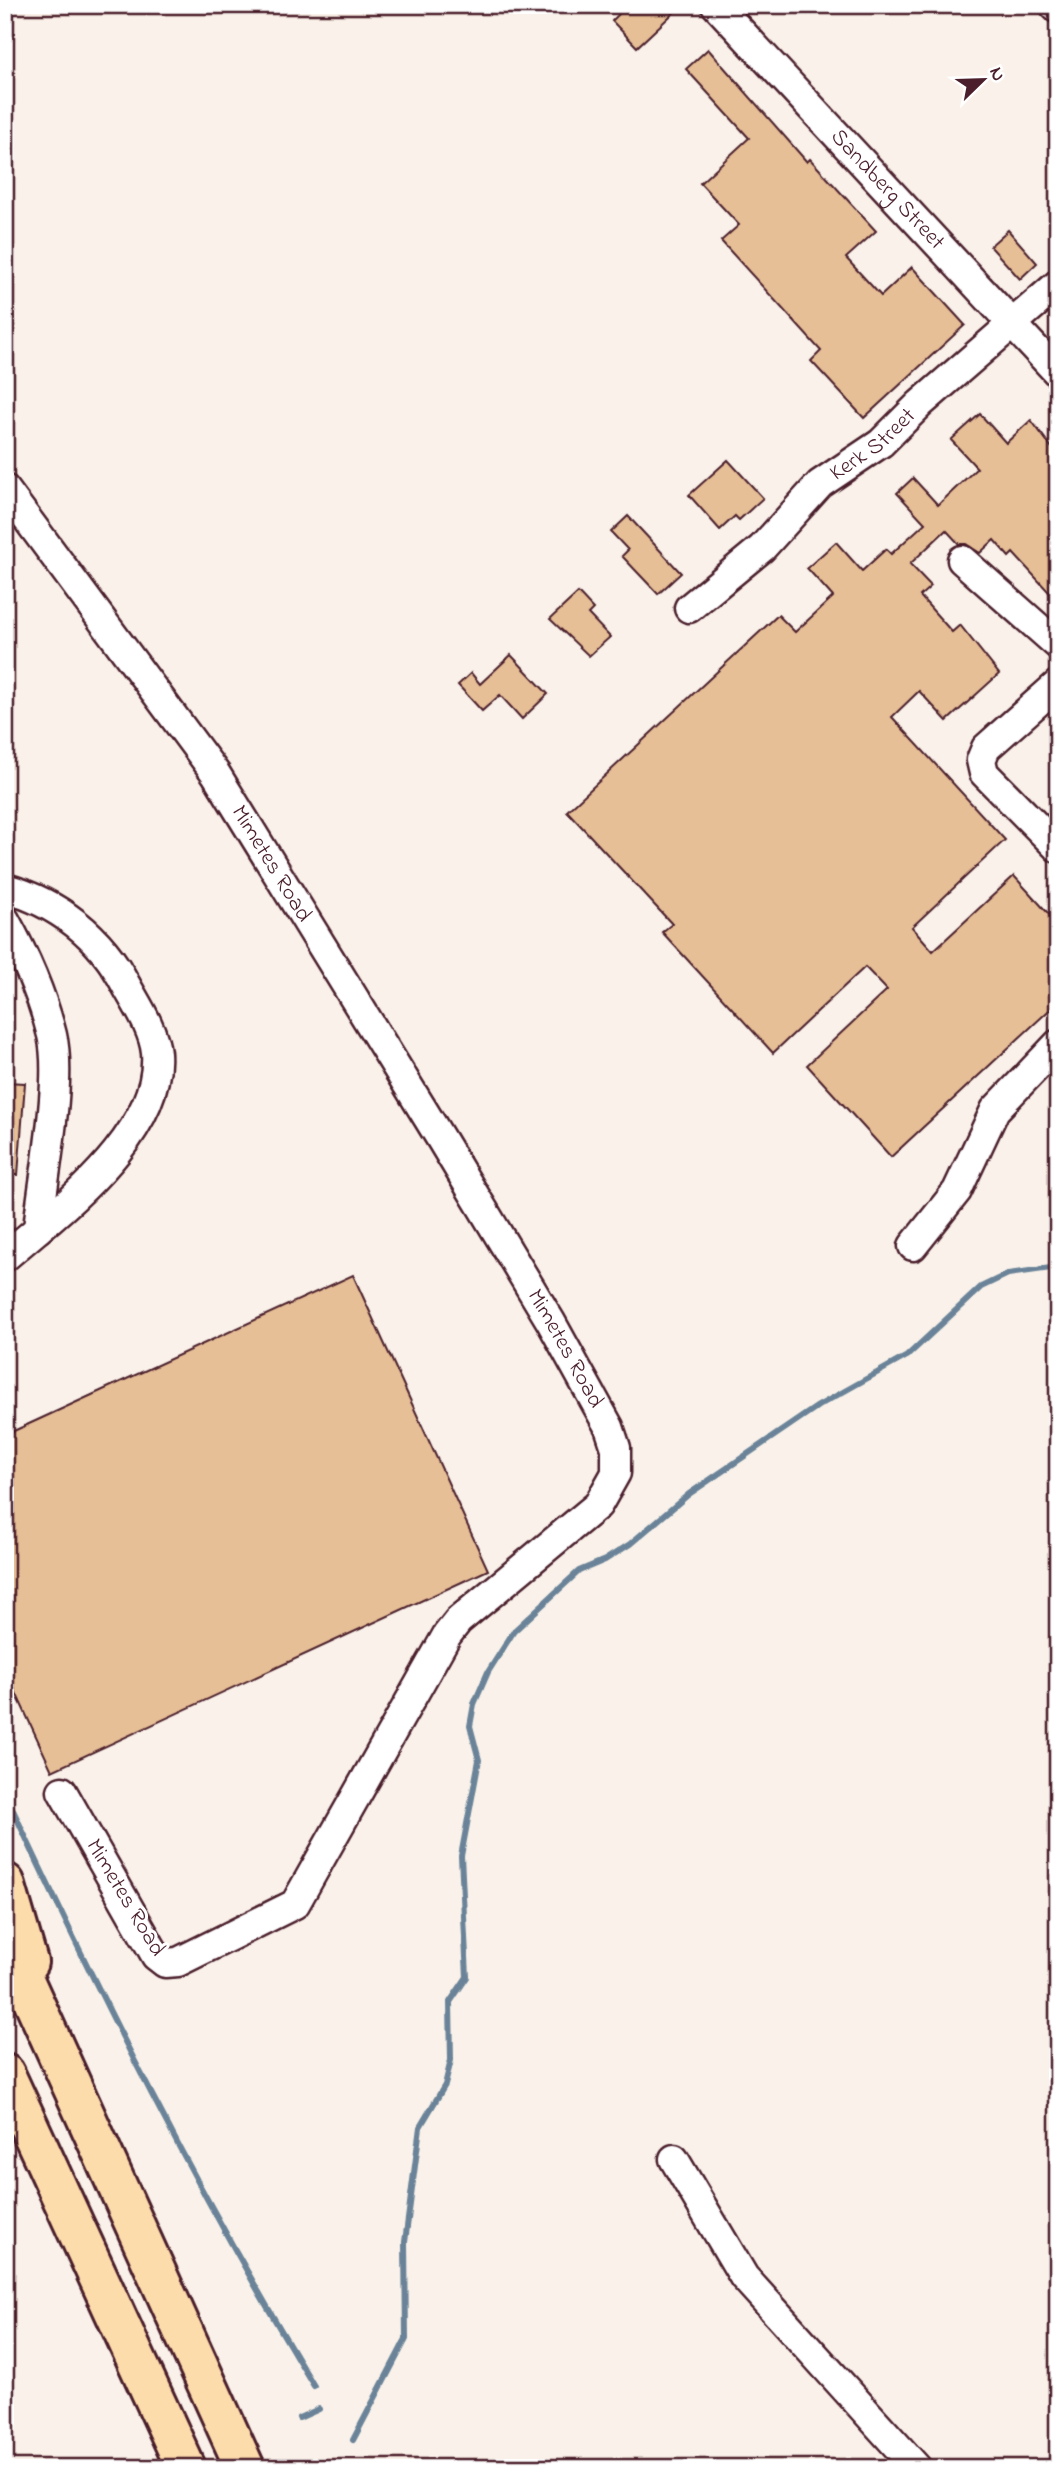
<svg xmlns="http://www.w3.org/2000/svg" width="1063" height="2473" font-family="'Indie Flower',sans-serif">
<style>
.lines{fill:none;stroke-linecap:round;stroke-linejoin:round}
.stream{stroke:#6a8398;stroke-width:6}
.building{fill:#e6bf97;stroke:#4a1f2b;stroke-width:2}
.minor-casing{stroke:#4a1f2b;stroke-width:33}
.highway-casing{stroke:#4a1f2b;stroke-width:44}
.minor{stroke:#fff;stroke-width:28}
.highway{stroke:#fddcac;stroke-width:38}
.labels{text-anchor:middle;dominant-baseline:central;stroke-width:6;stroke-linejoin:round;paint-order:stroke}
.street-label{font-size:23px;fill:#4a1f2b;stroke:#fff}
</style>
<rect width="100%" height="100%" fill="#faf2ea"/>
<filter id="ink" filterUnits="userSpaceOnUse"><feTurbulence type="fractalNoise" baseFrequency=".0143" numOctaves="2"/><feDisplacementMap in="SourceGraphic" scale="14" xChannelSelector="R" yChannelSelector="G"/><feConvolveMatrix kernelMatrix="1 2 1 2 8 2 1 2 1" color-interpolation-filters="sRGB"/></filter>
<g filter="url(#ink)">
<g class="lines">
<g class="stream">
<path d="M5,1793C99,1995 199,2196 314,2386"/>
<polyline points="299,2418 319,2409"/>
<polyline points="353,2440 406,2339 405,2242 420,2127 445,2085 451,2060 450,2002 467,1977 461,1856 479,1760 470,1726 474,1704 488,1672 514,1631 579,1571 605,1560 630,1544 689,1494 818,1406 907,1356 981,1287 1008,1274 1058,1267"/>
</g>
</g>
<g class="building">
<polygon points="611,5 682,5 637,47 612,21 619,14"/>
<polygon points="708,49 807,162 810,159 876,231 846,258 881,296 912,267 965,325 864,418 811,361 821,351 721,241 739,225 700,183 749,138 686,69"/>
<polygon points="1008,230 1037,263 1020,279 990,246"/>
<polygon points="980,414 1006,443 1031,420 1058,456 1058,602 1013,553 1009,557 994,540 980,553 966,544 959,544 946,530 910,564 931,586 920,596 952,632 960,625 999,674 947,721 919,691 892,717 1005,840 912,927 933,951 1014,876 1058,924 1058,1002 891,1157 807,1065 887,990 865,967 773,1053 662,932 672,924 567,811 778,615 795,632 833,597 807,568 836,542 862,571 886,549 891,554 925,523 897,493 913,478 938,505 977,468 951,440"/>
<polygon points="728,460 763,498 739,520 735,516 720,530 689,495"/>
<polygon points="628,516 681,573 658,594 622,556 628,550 611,532"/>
<polygon points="578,593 593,609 588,614 610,637 589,656 550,619"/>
<polygon points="511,655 548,694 522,719 500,695 482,711 458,685 471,673 480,684"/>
<polygon points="5,1082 25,1083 18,1175 5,1175"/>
<polygon points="353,1275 488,1570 52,1771 5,1669 5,1435"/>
</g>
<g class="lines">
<g class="minor-casing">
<g id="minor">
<path id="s1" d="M716,5L1058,373"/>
<polyline points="1054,5 1058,9"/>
<path id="s2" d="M5,489L216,774L439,1136L551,1322L609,1427L616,1448V1473L598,1505L458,1621L447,1635L295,1904L178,1962L165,1963L156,1956L62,1791"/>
<polyline points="962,560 1058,645"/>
<path id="s3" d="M689,608L762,548L820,484L881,443L920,404L1058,284"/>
<polyline points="1058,684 986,748 981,760 984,773 1058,848"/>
<path d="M5,888C58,903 101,936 126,985C137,1005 154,1030 156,1053C161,1122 85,1190 38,1229"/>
<path d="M5,920C25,956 42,995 52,1035C63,1081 43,1178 38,1229L5,1257"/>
<polyline points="913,1246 957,1191 995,1110 1058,1044"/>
<polyline points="674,2159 744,2277 917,2468"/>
</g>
</g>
<g class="highway-casing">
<g id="highway">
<polyline points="5,1883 28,1962"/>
<polyline points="5,1938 245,2468"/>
<polyline points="5,2074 186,2468"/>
</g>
</g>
<use href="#minor" class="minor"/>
<use href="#highway" class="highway"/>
</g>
</g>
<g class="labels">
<g class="street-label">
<text stroke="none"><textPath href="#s1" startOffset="252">Sandberg Street</textPath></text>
<text stroke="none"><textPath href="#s3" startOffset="247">Kerk Street</textPath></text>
<text stroke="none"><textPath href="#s2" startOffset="460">Mimetes Road</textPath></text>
<text stroke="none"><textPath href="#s2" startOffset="1027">Mimetes Road</textPath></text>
<text transform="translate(125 1898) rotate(59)">Mimetes Road</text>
</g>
</g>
<rect width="1063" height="2473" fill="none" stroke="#fff" stroke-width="28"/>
<rect x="14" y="14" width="1035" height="2445" fill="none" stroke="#4a1f2b" stroke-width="2.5" filter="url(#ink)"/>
<g transform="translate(983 80) rotate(67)" stroke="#ffffff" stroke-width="5" paint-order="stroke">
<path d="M0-5L12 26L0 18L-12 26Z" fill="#4a1f2b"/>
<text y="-10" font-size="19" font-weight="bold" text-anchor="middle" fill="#4a1f2b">N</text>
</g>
</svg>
